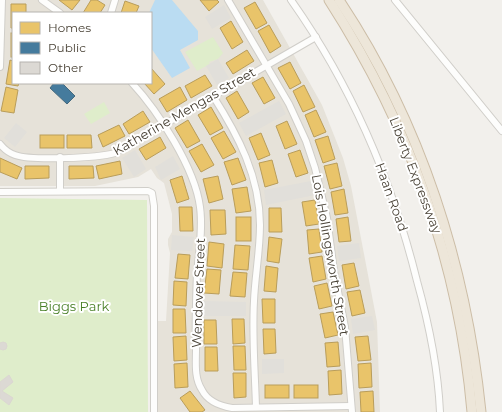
<svg xmlns="http://www.w3.org/2000/svg" width="502" height="412" font-family="Montserrat,sans-serif">
<style>
.residential{fill:#e6e2d9;fill-rule:evenodd}
.green{fill:#dfedcb}
.parking{fill:#e1dfda}
.water{fill:#badcf2}
.homes{fill:#e9c46a;stroke:#b99d5a}
.public{fill:#457b9d;stroke:#466a7e}
.building{fill:#dcd9d4;stroke:#dbd7d1}
.lines{fill:none;stroke-linecap:round;stroke-linejoin:round}
.minor-casing{stroke:#d0cec9;stroke-width:8}
.highway-casing{stroke:#ccbda6;stroke-width:11}
.minor{stroke:#fdfdfc;stroke-width:6}
.highway{stroke:#ede6d9;stroke-width:9}
.labels{text-anchor:middle;dominant-baseline:central;stroke-width:4;stroke-linejoin:round;paint-order:stroke}
.street-label{font-size:13px;fill:#494236;stroke:#fff}
.park-label{font-size:13px;fill:#487f26;stroke:#fff}
</style>
<rect width="100%" height="100%" fill="#f2f0ec"/>
<path class="residential" d="M0,0H263L322,105L343,158L351,186L377,322L380,412H158V321H166L170,253L168,245V239L172,232V214L164,183L157,178L151,169L138,177L95,186H0ZM13,13H151V83H13Z"/>
<g class="green">
<polygon points="213,37 223,53 218,59 209,62 210,64 197,71 185,52"/>
<polygon points="104,102 110,113 91,124 84,114"/>
<polygon points="0,198 147,200 148,412 0,412"/>
</g>
<g class="parking">
<polygon points="224,5 231,18 212,29 205,17"/>
<polygon points="218,59 229,78 217,85 206,66"/>
<polygon points="279,101 286,114 246,136 239,123"/>
<polygon points="16,123 27,132 15,147 4,138"/>
<polygon points="135,150 146,169 134,177 122,158"/>
<polygon points="173,156 180,169 161,180 155,167"/>
<polygon points="311,181 315,195 266,205 264,190"/>
<polygon points="172,235 194,237 192,251 171,250"/>
<polygon points="359,243 361,258 339,261 337,246"/>
<polygon points="202,301 246,302 246,316 202,316"/>
<polygon points="372,316 375,330 353,334 351,319"/>
<polygon points="262,359 284,359 284,373 262,374"/>
</g>
<polygon class="water" points="155,0 172,0 198,31 198,40 180,50 190,68 172,78 151,48 151,13 149,13"/>
<g class="homes">
<polygon points="59,0 80,0 72,10"/>
<polygon points="91,0 97,0 105,5 100,13 83,13"/>
<polygon points="200,0 217,0 219,2 209,11"/>
<polygon points="125,1 139,6 136,13 121,13"/>
<polygon points="255,2 267,23 256,29 244,8"/>
<polygon points="11,4 26,4 26,13 13,13 13,28 11,28"/>
<polygon points="231,21 243,42 232,49 220,28"/>
<polygon points="269,25 281,46 270,53 258,31"/>
<rect x="11" y="33" width="2" height="24"/>
<polygon points="247,50 254,61 233,74 226,63"/>
<polygon points="10,60 13,61 13,83 19,83 18,86 6,84"/>
<polygon points="290,62 301,83 290,89 278,68"/>
<polygon points="151,68 165,84 154,94 144,83 151,83"/>
<polygon points="205,75 212,86 191,98 185,86"/>
<polygon points="263,77 275,98 264,104 252,83"/>
<polygon points="304,85 315,107 303,112 293,91"/>
<polygon points="6,87 18,90 14,113 1,111"/>
<polygon points="180,87 187,100 167,112 159,99"/>
<polygon points="237,91 249,112 238,119 226,98"/>
<polygon points="211,107 223,128 210,135 198,115"/>
<polygon points="316,110 326,132 314,137 305,115"/>
<polygon points="143,111 150,122 129,134 123,124"/>
<polygon points="188,120 200,141 187,148 175,128"/>
<polygon points="287,121 297,144 285,149 276,126"/>
<polygon points="119,125 125,136 103,147 98,135"/>
<polygon points="224,131 236,152 223,159 211,138"/>
<polygon points="261,133 270,155 258,160 249,138"/>
<rect x="40" y="135" width="24" height="13"/>
<polygon points="67,135 91,135 92,148 67,148"/>
<polygon points="328,136 335,159 323,163 315,140"/>
<polygon points="160,137 166,148 146,160 139,149"/>
<polygon points="202,144 214,165 201,172 189,151"/>
<polygon points="300,150 308,173 296,177 288,154"/>
<polygon points="0,158 22,168 17,179 0,172"/>
<polygon points="238,158 246,180 232,185 224,162"/>
<polygon points="272,160 278,183 265,187 259,163"/>
<polygon points="120,161 122,174 99,179 96,166"/>
<polygon points="337,163 342,186 330,189 324,166"/>
<polygon points="25,166 49,166 49,178 25,179"/>
<polygon points="69,166 93,166 94,178 69,179"/>
<polygon points="182,176 189,199 177,203 170,180"/>
<polygon points="218,176 223,199 209,203 203,179"/>
<polygon points="247,187 251,211 236,213 232,189"/>
<polygon points="344,189 348,213 335,215 331,192"/>
<polygon points="315,200 319,224 306,226 302,202"/>
<polygon points="179,207 192,207 193,231 180,231"/>
<polygon points="269,208 281,208 282,232 269,232"/>
<polygon points="210,210 225,210 226,234 211,235"/>
<rect x="236" y="217" width="15" height="24"/>
<polygon points="348,217 351,241 339,242 336,219"/>
<polygon points="319,229 322,252 309,254 307,230"/>
<polygon points="269,237 282,239 279,263 267,261"/>
<polygon points="209,242 224,244 222,268 207,266"/>
<polygon points="235,245 250,246 248,270 233,269"/>
<polygon points="178,254 190,255 188,279 175,278"/>
<polygon points="322,256 326,279 313,282 309,258"/>
<polygon points="354,263 359,286 346,289 342,265"/>
<polygon points="266,266 278,268 276,292 264,291"/>
<polygon points="207,269 221,270 219,294 204,293"/>
<polygon points="233,272 247,273 245,297 230,296"/>
<polygon points="174,281 187,282 186,306 173,305"/>
<polygon points="327,283 332,306 319,309 314,286"/>
<polygon points="360,290 365,313 352,316 347,292"/>
<polygon points="262,299 275,299 275,323 263,323"/>
<polygon points="173,309 185,309 186,333 173,333"/>
<polygon points="333,312 338,335 325,338 320,314"/>
<polygon points="232,319 244,319 245,343 233,344"/>
<polygon points="204,320 216,320 217,344 204,344"/>
<polygon points="263,329 275,329 276,353 264,354"/>
<polygon points="186,336 187,360 174,361 173,337"/>
<polygon points="368,336 371,360 358,361 355,337"/>
<polygon points="338,342 340,366 327,367 325,343"/>
<polygon points="233,346 245,346 246,370 234,370"/>
<polygon points="205,347 217,347 218,371 205,371"/>
<polygon points="187,363 188,387 175,388 174,364"/>
<polygon points="371,363 372,387 359,388 358,364"/>
<polygon points="341,370 342,394 329,395 328,371"/>
<polygon points="233,373 246,373 246,397 234,398"/>
<rect x="265" y="385" width="24" height="13"/>
<rect x="294" y="385" width="24" height="13"/>
<polygon points="190,391 205,410 202,412 190,412 180,398"/>
<polygon points="373,391 374,412 361,412 360,392"/>
</g>
<polygon class="public" points="54,83 62,83 75,96 67,104 50,88"/>
<g class="building">
<circle cx="3" cy="346" r="4"/>
<polygon points="9,375 13,382 2,391 13,398 9,405 0,398 0,382"/>
</g>
<g class="lines">
<g class="minor-casing">
<g id="minor">
<polyline points="42,0 60,13"/>
<polyline points="228,0 289,104 306,141 315,168 327,218 334,271 345,327 352,412"/>
<path d="M291,0C351,85 392,180 417,281C429,324 438,367 440,412"/>
<polyline points="395,0 502,131"/>
<polyline points="111,13 115,0"/>
<polyline points="0,67 2,0"/>
<path d="M132,83C158,111 195,168 200,207C203,228 199,252 197,273C196,299 195,323 196,349C196,363 194,378 202,390C208,402 220,406 232,408L351,406"/>
<path d="M213,96C238,135 260,177 260,225C260,251 255,276 254,301C252,336 255,372 256,407"/>
<path d="M0,144C4,149 9,153 15,155C32,161 97,158 115,153L316,37"/>
<polyline points="60,157 60,191"/>
<polyline points="0,192 148,191 152,193 154,206 154,412"/>
</g>
</g>
<g class="highway-casing">
<g id="highway">
<path d="M329,0C410,126 459,263 472,412"/>
<path d="M339,0C421,123 466,265 481,412"/>
</g>
</g>
<use href="#minor" class="minor"/>
<use href="#highway" class="highway"/>
</g>
<g class="labels">
<g class="street-label">
<text transform="translate(184 111) rotate(-30)">Katherine Mengas Street</text>
<text transform="translate(416 175) rotate(69)">Liberty Expressway</text>
<text transform="translate(392 197) rotate(70)">Haan Road</text>
<text transform="translate(331 255) rotate(80)">Lois Hollingsworth Street</text>
<text transform="translate(198 293) rotate(-88)">Wendover Street</text>
</g>
<g class="park-label">
<text x="74" y="306">Biggs Park</text>
</g>
</g>
<rect x="12" y="12" width="140" height="72" fill="#ffffff" stroke="#b6b3af"/>
<rect x="20" y="22" width="20" height="12" fill="#e9c46a" stroke="#b6b3af"/>
<text x="48" y="32" font-size="12" fill="#494236">Homes</text>
<rect x="20" y="42" width="20" height="12" fill="#457b9d" stroke="#b6b3af"/>
<text x="48" y="52" font-size="12" fill="#494236">Public</text>
<rect x="20" y="62" width="20" height="12" fill="#dcd9d4" stroke="#b6b3af"/>
<text x="48" y="72" font-size="12" fill="#494236">Other</text>
</svg>
